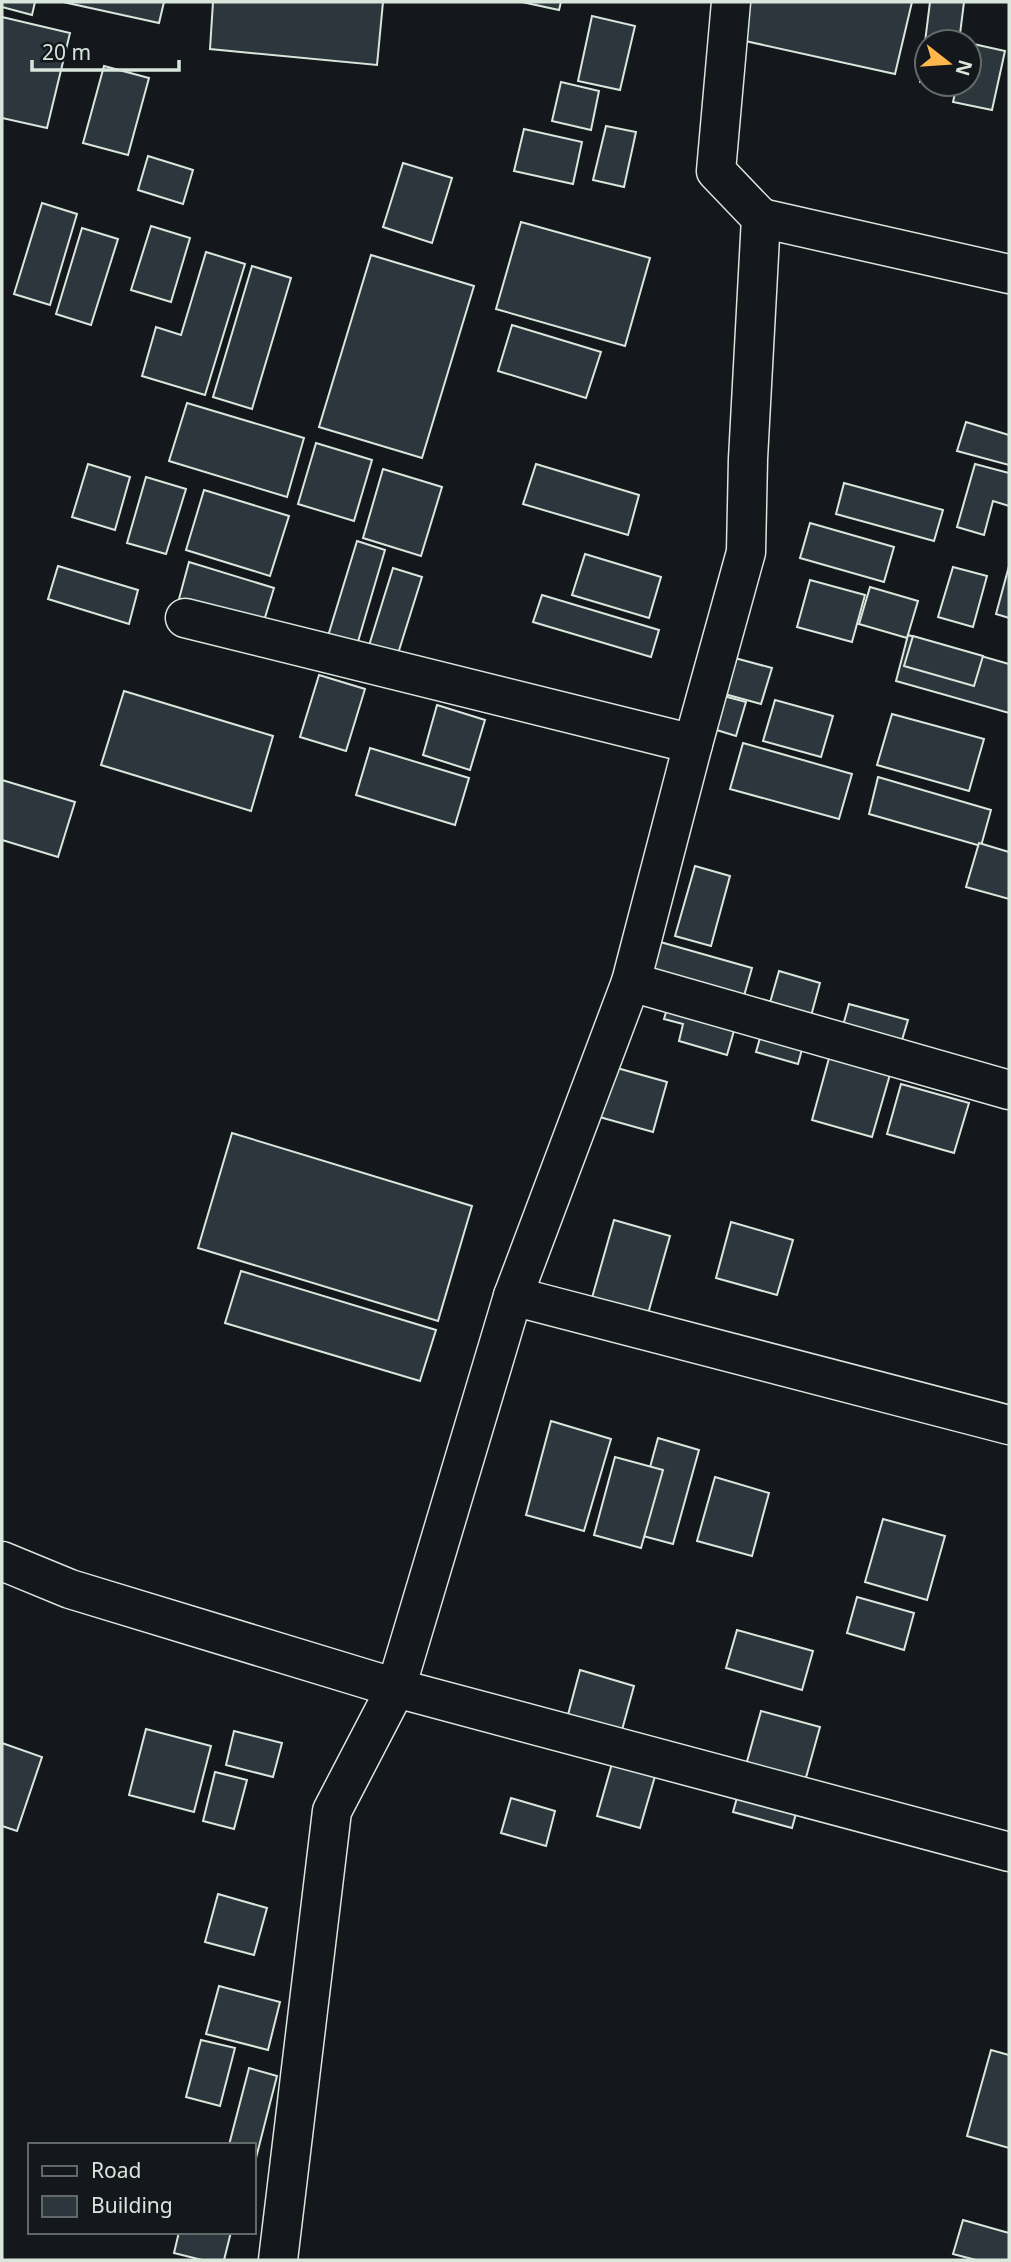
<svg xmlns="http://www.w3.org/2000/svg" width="1011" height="2262" font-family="'Noto Sans',sans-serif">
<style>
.building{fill:#2c363c;stroke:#d8e6dc;stroke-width:2}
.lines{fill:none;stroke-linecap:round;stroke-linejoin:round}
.minor-casing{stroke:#d8e6dc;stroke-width:41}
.minor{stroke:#14181c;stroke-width:38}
</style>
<rect width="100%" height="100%" fill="#14181c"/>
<g class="building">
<polygon points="2,2 35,2 32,15 2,7"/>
<polygon points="63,2 164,2 159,23"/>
<polygon points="213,2 383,2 377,65 210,49"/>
<polygon points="522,2 561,2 559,10"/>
<polygon points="735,2 912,2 895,74 727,37"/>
<polygon points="930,2 964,2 959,42 927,42 927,83 920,82"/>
<polygon points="592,16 635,26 620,90 578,81"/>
<polygon points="2,17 70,33 47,128 2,118"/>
<polygon points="969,43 1005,51 992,110 953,102 957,84 969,84"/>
<polygon points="104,66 149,78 128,155 83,143"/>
<polygon points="561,82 599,91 591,130 552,121"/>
<polygon points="606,126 636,132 624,187 593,180"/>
<polygon points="524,129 582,142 573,184 514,171"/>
<polygon points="148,156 193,170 183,204 138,190"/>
<polygon points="403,163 452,178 432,243 383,227"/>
<polygon points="42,203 77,214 50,305 14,294"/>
<polygon points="521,222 650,258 625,346 496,309"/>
<polygon points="151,226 190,238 171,302 131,290"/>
<polygon points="82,228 118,239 91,325 56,314"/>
<polygon points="206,252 245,264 205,395 142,376 156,327 181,335"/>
<polygon points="371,255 474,286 422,458 319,427"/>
<polygon points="252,266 291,278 252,409 213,397"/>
<polygon points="512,325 601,352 586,398 498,371"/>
<polygon points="187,403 304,438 287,497 169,461"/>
<polygon points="966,422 1009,435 1009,465 957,451"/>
<polygon points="316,443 372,460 354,521 298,504"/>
<polygon points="88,464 130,477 115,530 72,517"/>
<polygon points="536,464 639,495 628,535 523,504"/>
<polygon points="975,464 1009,473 1009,506 993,501 984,535 957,527"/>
<polygon points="383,469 442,487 421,556 363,538"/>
<polygon points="146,477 186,489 166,554 127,543"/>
<polygon points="844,483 943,510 934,541 836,514"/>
<polygon points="204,490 289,516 270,576 186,550"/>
<polygon points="810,523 894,547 884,582 800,558"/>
<polygon points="357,541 385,550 357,645 328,636"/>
<polygon points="585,554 661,577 649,618 572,595"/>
<polygon points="189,562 274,588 263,624 179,599"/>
<polygon points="58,566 138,590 129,624 48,599"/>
<polygon points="1009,566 1009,618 996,614"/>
<polygon points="953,567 987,576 973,627 938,617"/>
<polygon points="393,568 422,577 396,660 367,652"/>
<polygon points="810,580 865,595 852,642 797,627"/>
<polygon points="870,587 918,601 907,638 859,624"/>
<polygon points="542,595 659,630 651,657 533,622"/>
<polygon points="908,635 1009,664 1009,713 896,681"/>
<polygon points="913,636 983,656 974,686 904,666"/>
<polygon points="720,654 772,668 761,704 710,690"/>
<polygon points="319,675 365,689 346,751 300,737"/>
<polygon points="124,691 273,736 251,811 101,765"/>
<polygon points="720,695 746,702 736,736 710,728"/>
<polygon points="775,700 833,716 821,757 763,741"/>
<polygon points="437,705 485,720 470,770 423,755"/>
<polygon points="892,714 984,739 969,791 877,765"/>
<polygon points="743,743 852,774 839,819 730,789"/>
<polygon points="370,748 469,778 455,825 356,795"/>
<polygon points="878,777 991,810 981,846 869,814"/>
<polygon points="2,780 75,802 58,857 2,840"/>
<polygon points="979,843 1009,852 1009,899 966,887"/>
<polygon points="695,866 730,876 711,946 675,936"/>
<polygon points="632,934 752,968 727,1055 679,1041 683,1024 664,1019 671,995"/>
<polygon points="779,971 820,983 798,1064 756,1052"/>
<polygon points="849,1004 908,1020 899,1050 841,1033"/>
<polygon points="834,1040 895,1057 872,1137 812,1120"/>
<polygon points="592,1061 667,1082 653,1132 578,1111"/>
<polygon points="901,1084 969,1103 954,1153 887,1134"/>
<polygon points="232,1133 472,1206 438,1321 198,1248"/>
<polygon points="614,1220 670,1236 642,1335 586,1319"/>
<polygon points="731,1222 793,1240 777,1295 716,1278"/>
<polygon points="241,1271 436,1330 420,1381 225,1323"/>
<polygon points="551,1421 611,1439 584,1531 526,1515"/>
<polygon points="658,1438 699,1450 673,1544 632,1533"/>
<polygon points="615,1457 663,1470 641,1548 594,1535"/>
<polygon points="715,1477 769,1493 752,1556 697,1541"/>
<polygon points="883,1519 945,1536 927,1600 865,1582"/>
<polygon points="857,1597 914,1613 904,1650 847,1633"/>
<polygon points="737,1630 813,1651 802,1690 726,1668"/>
<polygon points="580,1670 634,1686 616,1752 562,1737"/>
<polygon points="761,1711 820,1727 792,1828 733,1812"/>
<polygon points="146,1729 211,1746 194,1812 129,1795"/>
<polygon points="234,1731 282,1743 273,1777 226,1765"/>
<polygon points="619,1739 662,1752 640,1828 597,1816"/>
<polygon points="2,1743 42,1757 17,1831 2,1826"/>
<polygon points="215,1772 247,1780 234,1829 203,1821"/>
<polygon points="511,1798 555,1811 546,1846 501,1833"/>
<polygon points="218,1894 267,1908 254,1955 205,1942"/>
<polygon points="219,1986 280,2002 268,2050 206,2034"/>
<polygon points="201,2040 235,2048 220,2106 186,2097"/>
<polygon points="991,2050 1009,2055 1009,2148 967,2136"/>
<polygon points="249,2068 277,2076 256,2158 254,2145 229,2145"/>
<polygon points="963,2220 1009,2233 1009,2260 976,2260 953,2254"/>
<polygon points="179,2232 231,2232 224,2260 202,2260 174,2253"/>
</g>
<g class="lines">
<g class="minor-casing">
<g id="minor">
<polyline points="761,218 1009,274"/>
<polyline points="185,618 693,744"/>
<polyline points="631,982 1009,1090"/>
<polyline points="513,1296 1009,1425"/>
<polyline points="2,1561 70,1589 396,1688 1009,1852"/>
<polyline points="278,2260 332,1811 396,1688 513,1296 631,982 693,744 746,552 748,459 761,218 716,171 731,2"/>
</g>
</g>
<use href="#minor" class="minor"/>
</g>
<rect width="1011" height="2262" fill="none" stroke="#d8e6dc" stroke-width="7"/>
<rect x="28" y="2143" width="228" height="91" fill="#14181c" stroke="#626a69" stroke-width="2"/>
<rect x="42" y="2166" width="35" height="10" fill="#14181c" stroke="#626a69" stroke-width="2"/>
<text x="91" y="2178" font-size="21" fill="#d8e6dc">Road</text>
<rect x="42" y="2196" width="35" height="21" fill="#2c363c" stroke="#626a69" stroke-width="2"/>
<text x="91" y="2213" font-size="21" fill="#d8e6dc">Building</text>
<g transform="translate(948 63) rotate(107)"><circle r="33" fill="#14181c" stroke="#626a69" stroke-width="2"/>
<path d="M0-5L12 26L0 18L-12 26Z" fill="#ffb74d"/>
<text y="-10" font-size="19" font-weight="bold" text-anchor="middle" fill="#d8e6dc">N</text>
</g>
<path d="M32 60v10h147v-10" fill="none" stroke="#d8e6dc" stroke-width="3.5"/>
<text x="42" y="60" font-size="21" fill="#d8e6dc" stroke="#14181c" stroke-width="5" paint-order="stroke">20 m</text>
</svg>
